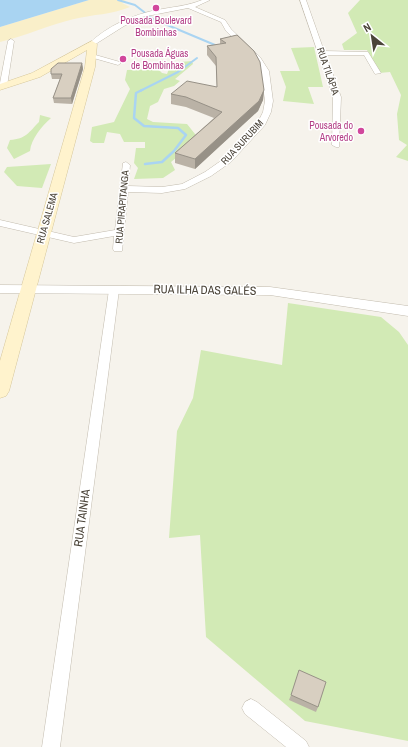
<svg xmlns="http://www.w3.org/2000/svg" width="408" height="747" font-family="'Archivo Narrow',sans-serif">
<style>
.green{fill:#d2eab5}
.sand{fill:#f9efc9}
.water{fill:#a9d4f2}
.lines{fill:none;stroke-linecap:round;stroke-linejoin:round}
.stream-far1{stroke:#a9d4f2;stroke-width:2}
.stream{stroke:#a9d4f2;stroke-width:2.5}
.minor-casing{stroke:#c2bbae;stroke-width:1}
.tertiary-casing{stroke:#c2bbae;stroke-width:1}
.secondary-casing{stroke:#d6c79b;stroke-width:1}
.minor{fill:#fff;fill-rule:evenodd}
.tertiary{fill:#fff;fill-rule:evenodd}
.secondary{fill:#fff3cd;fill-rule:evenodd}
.wall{fill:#bab2a6}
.shaded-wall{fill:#979187}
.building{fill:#d8cfc1;stroke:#979187}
.hotel-dot{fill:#d1479c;stroke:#fff;stroke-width:1.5}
.labels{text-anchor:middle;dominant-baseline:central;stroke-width:3;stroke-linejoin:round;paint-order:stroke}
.far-hotel-label{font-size:10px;fill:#b23c85;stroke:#fff}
.far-street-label{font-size:10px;fill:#4b4439;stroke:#fff}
.street-label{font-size:12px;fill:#4b4439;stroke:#fff}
</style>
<rect width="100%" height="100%" fill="#f6f3ec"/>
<g class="green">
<polygon points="360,0 408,0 408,161 396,157 407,145 399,140 397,114 401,95 390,72 379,73 367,50 344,50 342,44 357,33 348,13"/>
<polygon points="314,47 323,87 308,87 314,104 283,101 286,87 280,71 300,71 291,48"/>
<polygon points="192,61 193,64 175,79 180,81 174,86 164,89 158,102 150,106 147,119 153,122 187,124 199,139 171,162 175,170 163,178 134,179 138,168 134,163 136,148 145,148 145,142 124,142 120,134 107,132 104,143 93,143 90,141 92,127 114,122 130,89 125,80 127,70 158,69 162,73 167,74 169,69 180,62"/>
<path d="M40,115L51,118C42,126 31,139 30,151L14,159L7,148L10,140C26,139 29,132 39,122Z"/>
<polygon points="51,164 42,188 17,186 4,172 7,167"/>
<polygon points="288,303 381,317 399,332 408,345 408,741 305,721 206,637 200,535 169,538 177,431 193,398 201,350 282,365"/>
</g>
<path class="sand" d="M89,0H124L126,1L122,3L130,7C111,15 94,14 74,19C49,25 25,36 0,42V27Z"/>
<polygon class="water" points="0,0 89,0 0,27"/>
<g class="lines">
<g class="stream-far1">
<polyline points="118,0 135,5 153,19 215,45 211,49"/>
<polyline points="140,91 178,72 197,58"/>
</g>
<polyline class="stream" points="142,90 136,93 134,118 144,126 178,128 186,135 174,151 162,162 145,164"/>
<g class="minor-casing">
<g id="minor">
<path d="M202,0H210L195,7L225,20L231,29L260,57L269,71L273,101L271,112L265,125L231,162L211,176L185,189L162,193L128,192L122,251H114L113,249L114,236L74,243L0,226V220L74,237L115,230L123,163L126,162L130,165L128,186L162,187L182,184L205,172L225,158L258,122L263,112L265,101L261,71L255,59L226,31L221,22L188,8L142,17L124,26L94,45L89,44C105,27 134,14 157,10C172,7 188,6 202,0Z"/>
<polygon points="300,0 306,0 324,51 368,52 381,73 375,74 364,55 326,55 341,97 339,147 336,147 332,145 333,97"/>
<polygon points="11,39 14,41 7,86 3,88 0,87 0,83 8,41"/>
<polygon points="92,54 120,62 121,63 118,65 90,57 89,56"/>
<polygon points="114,287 119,290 60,747 42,747 109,290"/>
<polygon points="251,699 257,702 306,741 309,747 286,747 245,714 242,708 245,702"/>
</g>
</g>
<g class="tertiary-casing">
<polygon id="tertiary" points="0,285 270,287 408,306 408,316 270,295 0,293"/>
</g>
<g class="secondary-casing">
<polygon id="secondary" points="92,41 97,44 95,67 9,391 6,396 0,398 0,361 85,67 87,50 40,77 0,90 0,84 32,73"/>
</g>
<use href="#minor" class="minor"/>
<use href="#tertiary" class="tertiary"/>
<use href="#secondary" class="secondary"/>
</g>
<g class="wall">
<polygon points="237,35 264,90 263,100 258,111 195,169 175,163 175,153 214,118 186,107 171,104 171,94 217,87 216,66 207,55 207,46 220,44 220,39"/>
<polygon points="82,63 83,69 72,104 54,103 53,98 60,79 52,79 51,74"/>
<polygon points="291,695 318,707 316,712 289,700"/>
</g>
<g class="shaded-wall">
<polygon points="82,63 83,69 72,104 71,98"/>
<polygon points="264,90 263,100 258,111 195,169 195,159"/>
</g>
<g class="building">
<polygon points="237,35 254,51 260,62 264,90 259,101 195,159 175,153 222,112 186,97 171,94 187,81 217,87 216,57 207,46 226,43 220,39"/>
<polygon points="58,63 82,63 71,98 53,98 62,74 51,74 51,69"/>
<polygon points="299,670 326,682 318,707 291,695"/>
</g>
<g class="hotel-dot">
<circle cx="156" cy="8" r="4"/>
<circle cx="123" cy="59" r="4"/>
<circle cx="361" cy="131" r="4"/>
</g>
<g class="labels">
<g class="far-hotel-label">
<text x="156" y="20">Pousada Boulevard<tspan x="156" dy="12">Bombinhas</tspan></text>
<text x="131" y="53" text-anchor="start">Pousada Águas<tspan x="131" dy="12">de Bombinhas</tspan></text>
<text x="353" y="125" text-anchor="end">Pousada do<tspan x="353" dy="12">Arvoredo</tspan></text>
</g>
<g class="far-street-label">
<text transform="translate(328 71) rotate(71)">RUA TILÁPIA</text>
<text transform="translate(242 142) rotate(-47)">RUA SURUBIM</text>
<text transform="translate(122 207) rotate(-85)">RUA PIRAPITANGA</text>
<text transform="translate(47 218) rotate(-74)">RUA SALEMA</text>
</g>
<g class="street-label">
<text transform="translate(205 290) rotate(1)">RUA ILHA DAS GALÉS</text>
<text transform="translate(82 518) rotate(-82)">RUA TAINHA</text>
</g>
</g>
<g transform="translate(372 36) rotate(330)" stroke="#ffffff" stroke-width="3" paint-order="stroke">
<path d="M0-3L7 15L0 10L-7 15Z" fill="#4b4439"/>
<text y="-6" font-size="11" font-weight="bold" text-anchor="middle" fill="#4b4439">N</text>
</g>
</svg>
